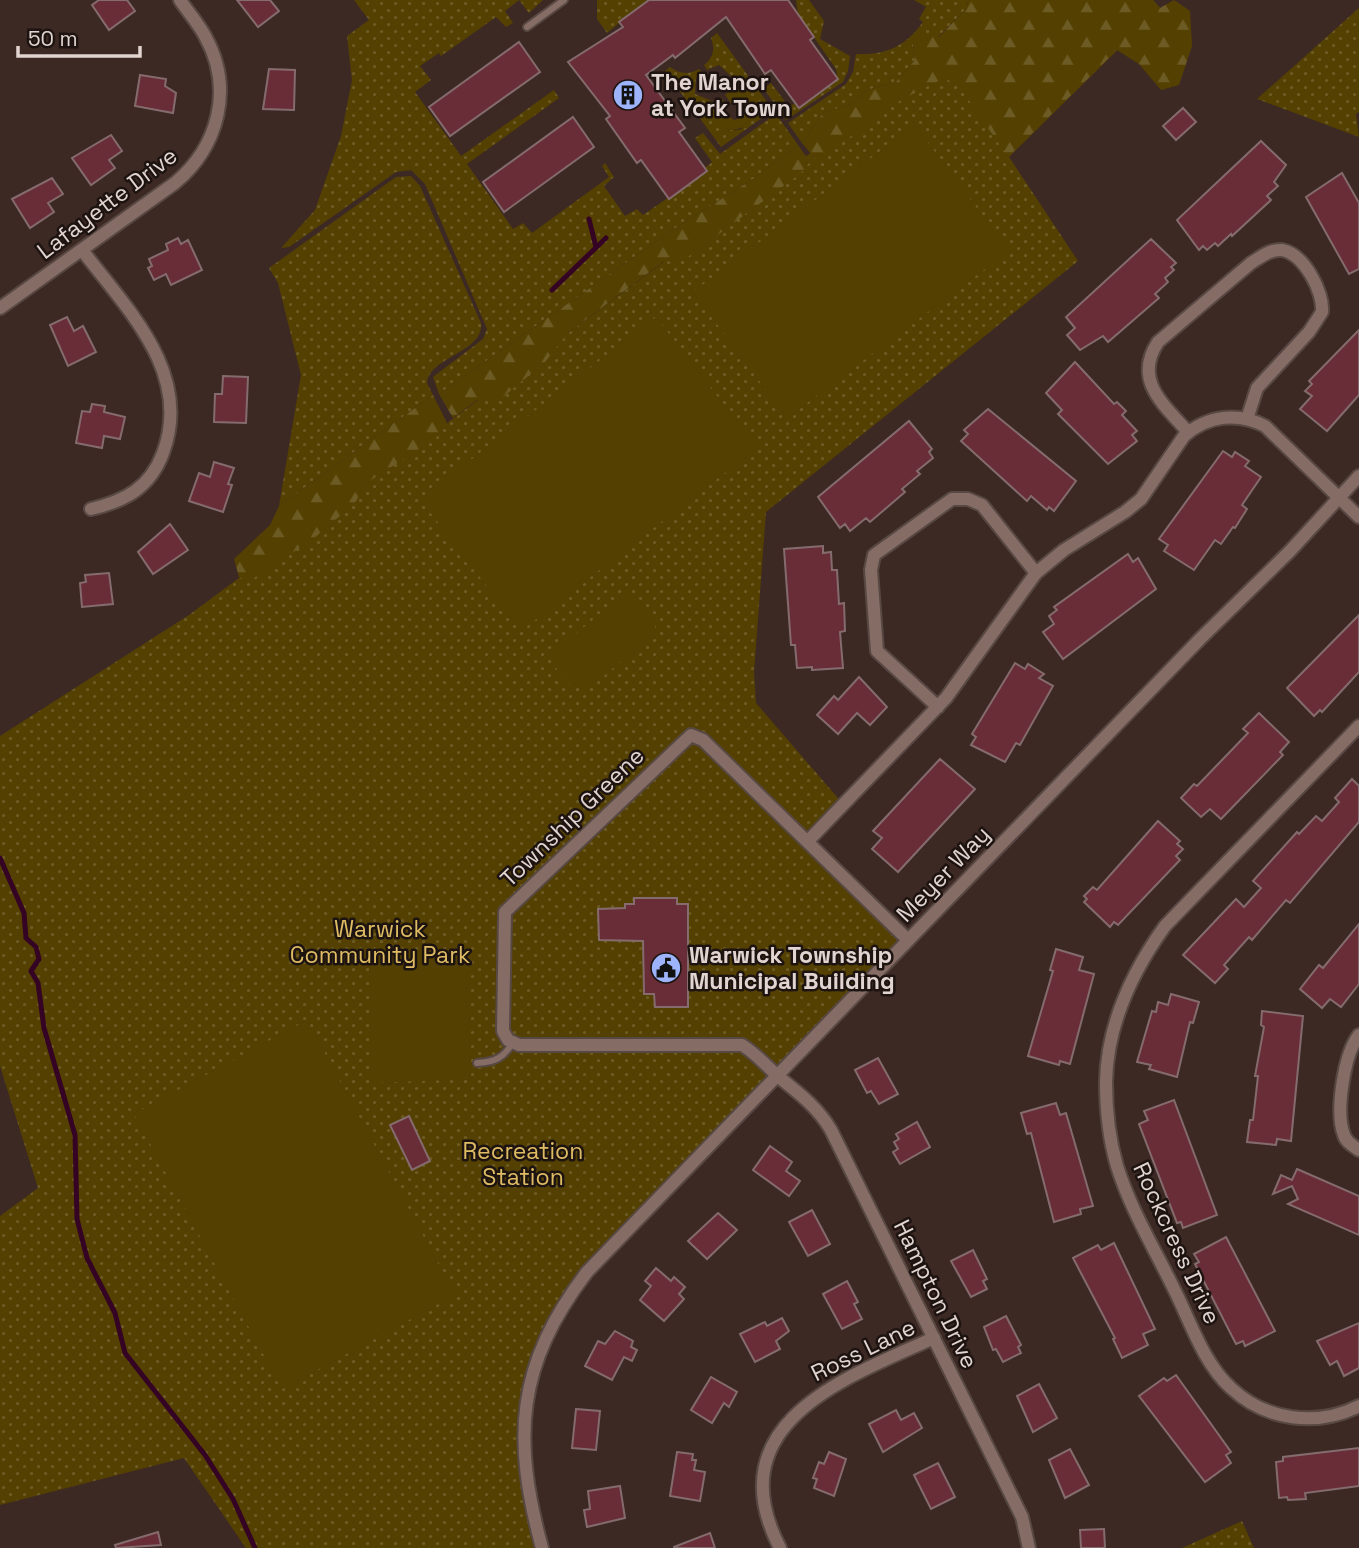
<svg xmlns="http://www.w3.org/2000/svg" width="1359" height="1548" font-family="'Space Grotesk',sans-serif">
<style>
.grass{fill:url(#grass-dots)}
.forest{fill:url(#forest-firs)}
.garden{fill:#544000}
.lines{fill:none;stroke-linecap:round;stroke-linejoin:round}
.stream{stroke:#350424;stroke-width:5}
.building{fill:#692d37;stroke:#846b6d;stroke-width:2}
.service-casing{stroke:#584843;stroke-width:10}
.minor-casing{stroke:#584843;stroke-width:16}
.service{stroke:#856d66;stroke-width:6}
.minor{stroke:#856d66;stroke-width:12}
.labels{text-anchor:middle;dominant-baseline:central;stroke-width:5;stroke-linejoin:round;paint-order:stroke}
.poi-label{font-size:23px;font-weight:bold;fill:#e2d4d0;stroke:#1d1411;text-anchor:start}
.street-label{font-size:23px;fill:#e2d4d0;stroke:#1d1411}
.park-label{font-size:23px;fill:#dfbc63;stroke:#1d1411}
</style>
<defs>
<pattern id="grass-dots" width="8" height="8" patternUnits="userSpaceOnUse" patternTransform="scale(1.75)"><rect width="8" height="8" fill="#544000"/><path d="M2 2h.1M6 6h.1" fill="none" stroke="#6c5b24" stroke-width="1.8" stroke-linecap="round"/></pattern>
<pattern id="forest-firs" width="22" height="20" patternUnits="userSpaceOnUse" patternTransform="scale(1.75)"><rect width="22" height="20" fill="#544000"/><path d="M5 1l3.5 6h-7zM16 11l3.5 6h-7z" fill="#6c5b24"/></pattern>
</defs>
<rect width="100%" height="100%" fill="#3d2923"/>
<g class="grass">
<polygon points="354,0 543,0 529,13 519,0 505,11 513,23 506,27 496,17 441,56 439,53 420,66 431,80 415,92 461,156 554,90 559,98 467,164 513,229 523,223 532,233 609,177 602,166 605,163 614,177 604,186 625,216 637,209 643,215 707,171 705,168 712,162 695,138 703,133 720,154 776,114 798,145 753,179 674,229 439,394 433,377 483,339 487,329 425,184 411,170 396,172 289,247 281,248 315,210 341,136 352,80 347,36 369,20"/>
<polygon points="597,0 646,0 649,6 630,14 607,33 597,19"/>
<polygon points="796,0 809,0 824,21 820,39 850,56 848,71 843,82 786,120 764,89 771,83 789,107 795,103 799,108 838,79 836,69 798,14"/>
<path d="M914,0H968L967,8L938,37L913,42L915,60L896,82L867,90L851,104L823,113L802,143L788,123L846,84L853,72L856,54C886,55 905,47 923,22L919,19L926,7Z"/>
<polygon points="1016,0 1153,0 1160,8 1009,157 1078,261 766,512 754,672 756,703 843,804 808,840 908,940 587,1272 541,1348 523,1429 543,1548 246,1548 184,1458 0,1505 0,1216 38,1188 0,1066 0,736 189,615"/>
<polygon points="1359,8 1359,112 1356,114 1359,137 1257,99"/>
<path d="M717,33L773,110L721,147L665,71L670,67C679,74 689,75 699,69L703,73L696,78L695,94L714,102L712,108C719,123 724,134 742,129L745,94L731,90L729,85L732,77L719,65L707,70L704,65C714,57 715,48 711,38Z"/>
<path d="M411,176L420,186L481,323C484,353 430,356 427,383L433,395L279,506L301,375L278,283L269,268L396,177Z"/>
<polygon points="1242,1521 1254,1548 1182,1548"/>
</g>
<g class="forest">
<polygon points="968,0 1153,0 1160,8 1174,0 1190,11 1192,46 1179,85 1161,90 1139,64 1117,50 1008,157 959,86 944,78 901,100 817,161 802,143 823,113 851,104 867,90 896,82 915,60 913,42 918,36 932,33 939,37 967,8"/>
<polygon points="798,145 810,162 801,173 685,259 663,262 568,333 545,362 497,402 477,400 453,418 439,394 674,229 753,179"/>
<polygon points="433,395 447,423 436,438 365,484 355,503 313,539 248,582 239,577 234,559 270,525 279,506"/>
</g>
<g class="garden">
<path d="M731,90L745,94C770,119 727,148 712,115L714,102L721,97L727,106L725,113L734,120L740,118L741,108L731,103L725,95Z"/>
<polygon points="915,125 1009,251 787,418 693,292"/>
<polygon points="656,317 757,448 521,631 420,499"/>
<polygon points="623,596 639,599 656,621 654,634 588,689 568,683 554,666 555,650"/>
<polygon points="467,950 470,1079 372,1083 369,952"/>
<polygon points="307,1020 455,1295 282,1389 134,1114"/>
</g>
<g class="lines">
<g class="stream">
<polyline points="589,219 596,247"/>
<polyline points="552,290 606,238"/>
<polyline points="0,858 24,913 26,938 36,947 39,959 31,971 38,983 44,1028 75,1135 77,1219 87,1258 115,1313 125,1353 205,1455 233,1499 255,1548"/>
</g>
</g>
<g class="building">
<polygon points="99,0 127,0 135,11 109,30 92,5"/>
<polygon points="237,0 270,0 279,11 258,27"/>
<polygon points="649,0 788,0 814,37 810,40 838,79 799,108 771,70 765,74 726,17 675,58 673,55 646,75 685,128 679,132 707,171 669,199 641,160 637,163 606,119 610,116 568,62 623,27 619,22"/>
<polygon points="519,42 540,72 450,136 429,107"/>
<polygon points="269,69 295,70 294,110 263,109"/>
<polygon points="140,75 166,79 165,86 176,93 173,113 135,106"/>
<polygon points="1183,108 1196,122 1176,140 1163,126"/>
<polygon points="573,117 594,147 504,212 483,182"/>
<polygon points="111,135 122,151 109,160 115,168 91,185 72,158"/>
<polygon points="1261,141 1286,165 1274,182 1278,186 1267,196 1271,200 1232,236 1231,234 1218,246 1215,243 1207,250 1203,246 1199,250 1177,220"/>
<polygon points="1342,173 1359,203 1359,269 1349,274 1306,197"/>
<polygon points="52,178 63,194 48,203 54,212 30,228 12,199"/>
<polygon points="178,238 181,244 188,240 202,270 171,285 166,274 154,280 148,268 152,266 149,259 168,250 166,244"/>
<polygon points="1151,239 1176,263 1171,267 1174,270 1165,278 1168,282 1155,294 1159,298 1108,342 1103,336 1080,350 1067,335 1075,328 1066,317"/>
<polygon points="67,317 74,331 83,326 96,352 68,366 50,325"/>
<polygon points="1359,330 1359,395 1327,431 1300,409 1312,396 1305,391 1312,384 1309,381"/>
<polygon points="1075,362 1114,404 1117,402 1126,411 1122,415 1137,431 1132,435 1137,441 1108,464 1058,414 1062,410 1046,393"/>
<polygon points="223,376 248,377 246,423 214,422 215,394 222,394"/>
<polygon points="92,404 105,406 104,412 125,417 120,439 104,436 102,448 76,443 82,411 90,412"/>
<polygon points="988,409 1076,481 1054,511 1049,507 1047,510 1031,496 1027,501 961,441 968,434 964,430"/>
<polygon points="909,421 932,449 929,452 933,458 917,471 920,474 902,489 905,492 870,522 866,518 850,531 845,524 840,528 818,497"/>
<polygon points="1223,451 1232,457 1235,452 1249,461 1245,466 1261,477 1242,505 1247,509 1235,528 1233,527 1221,544 1215,540 1194,570 1164,551 1168,545 1159,539"/>
<polygon points="214,462 234,468 228,484 232,485 223,512 189,501 199,473 210,477"/>
<polygon points="170,524 188,550 153,574 138,552"/>
<polygon points="823,546 823,553 831,552 832,570 837,570 839,604 844,603 845,631 840,632 843,668 812,670 812,667 797,668 795,645 791,645 784,549"/>
<polygon points="1128,554 1133,562 1138,558 1156,589 1063,659 1043,632 1054,624 1049,616 1057,610 1054,607"/>
<polygon points="109,573 113,604 82,607 80,583 86,582 85,575"/>
<polygon points="1359,615 1359,672 1322,712 1320,710 1314,716 1287,688"/>
<polygon points="1015,663 1025,669 1028,664 1044,674 1039,678 1053,686 1020,745 1016,743 1005,762 971,745 976,737 972,734"/>
<polygon points="859,677 887,707 870,725 857,713 838,734 817,715 834,696 838,700"/>
<polygon points="1259,713 1289,742 1280,752 1283,755 1221,819 1210,809 1201,817 1181,798 1194,784 1197,786 1248,733 1243,729"/>
<polygon points="940,759 975,789 898,872 872,849 882,838 873,831"/>
<polygon points="1352,779 1359,786 1359,822 1290,903 1286,900 1252,940 1249,937 1224,965 1228,969 1215,983 1183,955 1236,899 1244,907 1261,888 1253,881 1297,832 1299,834 1316,816 1322,821 1339,802 1335,798"/>
<polygon points="1158,821 1180,841 1177,844 1183,849 1176,856 1180,860 1118,925 1114,922 1110,927 1084,902 1087,899 1084,896 1093,887 1097,890"/>
<polygon points="634,898 677,898 677,904 688,904 688,1007 655,1007 654,994 644,994 643,941 599,940 598,909 625,908 625,904 634,904"/>
<polygon points="1359,924 1359,984 1341,1007 1330,999 1322,1008 1300,989 1319,965 1323,968"/>
<polygon points="1056,949 1083,957 1079,970 1094,974 1070,1064 1060,1061 1059,1065 1028,1056 1053,971 1050,970"/>
<polygon points="1171,994 1199,1002 1193,1023 1190,1022 1177,1077 1149,1069 1151,1065 1137,1062 1152,1011 1156,1012 1158,1002 1168,1005"/>
<polygon points="1262,1011 1303,1016 1291,1141 1277,1139 1276,1145 1247,1142 1250,1120 1253,1120 1258,1076 1255,1076 1264,1027 1261,1025"/>
<polygon points="878,1058 898,1094 879,1104 871,1091 867,1093 855,1070"/>
<polygon points="1174,1100 1217,1215 1183,1228 1181,1222 1177,1223 1139,1124 1148,1120 1144,1111"/>
<polygon points="1056,1103 1060,1115 1066,1113 1093,1206 1080,1209 1081,1214 1054,1222 1031,1133 1027,1134 1021,1113"/>
<polygon points="409,1116 430,1161 412,1170 390,1125"/>
<polygon points="917,1122 930,1147 900,1164 893,1152 898,1149 894,1142 899,1139 896,1134"/>
<polygon points="770,1146 792,1162 786,1171 800,1181 789,1196 753,1170"/>
<polygon points="1297,1169 1359,1196 1359,1235 1288,1204 1298,1199 1292,1186 1273,1194 1281,1175 1292,1180"/>
<polygon points="812,1210 830,1244 808,1256 789,1222"/>
<polygon points="718,1213 737,1230 707,1259 688,1241"/>
<polygon points="1226,1237 1275,1331 1245,1346 1243,1341 1236,1344 1195,1264 1199,1262 1194,1254"/>
<polygon points="1114,1243 1155,1329 1143,1334 1148,1345 1122,1358 1113,1339 1115,1338 1073,1258 1098,1245 1101,1250"/>
<polygon points="973,1250 987,1279 983,1281 987,1289 971,1297 951,1261"/>
<polygon points="656,1268 671,1281 674,1277 685,1287 679,1294 684,1299 664,1321 640,1300 651,1286 645,1281"/>
<polygon points="847,1281 858,1302 854,1304 862,1319 842,1329 823,1294"/>
<polygon points="1006,1316 1021,1345 1018,1347 1021,1353 1003,1362 996,1349 993,1350 984,1327"/>
<polygon points="782,1318 789,1331 776,1341 780,1349 755,1362 740,1334 765,1322 767,1326"/>
<polygon points="1359,1323 1359,1368 1344,1376 1337,1361 1330,1365 1317,1341"/>
<polygon points="615,1331 633,1341 631,1347 637,1350 632,1361 624,1357 612,1380 585,1366 598,1341 605,1344"/>
<polygon points="1176,1375 1231,1452 1226,1455 1231,1463 1205,1482 1139,1396 1164,1378 1167,1381"/>
<polygon points="711,1377 737,1392 729,1407 724,1403 712,1423 691,1410"/>
<polygon points="1039,1384 1057,1418 1033,1432 1017,1396"/>
<polygon points="576,1409 600,1411 596,1450 572,1448"/>
<polygon points="896,1410 901,1420 914,1413 922,1428 883,1452 869,1424"/>
<polygon points="1359,1448 1359,1486 1305,1493 1306,1499 1288,1500 1287,1497 1279,1498 1276,1462 1283,1461 1283,1457"/>
<polygon points="1070,1449 1089,1485 1065,1498 1049,1460"/>
<polygon points="677,1452 693,1454 692,1460 696,1460 694,1470 705,1472 700,1501 670,1496"/>
<polygon points="829,1452 846,1459 834,1496 814,1488 817,1479 813,1478 819,1462 824,1464"/>
<polygon points="938,1463 955,1497 931,1509 914,1475"/>
<polygon points="620,1486 625,1518 587,1527 584,1510 590,1509 588,1491"/>
<polygon points="1104,1529 1105,1548 1081,1548 1080,1530"/>
<polygon points="158,1532 161,1545 116,1548 115,1545"/>
<polygon points="710,1533 715,1548 674,1548 674,1547"/>
</g>
<g class="lines">
<g class="service-casing">
<g id="service">
<polyline points="527,27 564,0"/>
<path d="M477,1063C495,1062 504,1058 513,1042"/>
</g>
</g>
<g class="minor-casing">
<g id="minor">
<path d="M82,250C127,309 193,373 163,453C150,488 125,501 91,509"/>
<path d="M0,308L175,183C219,146 234,88 205,36C198,23 188,12 180,0"/>
<path d="M1188,432C1163,404 1133,380 1158,342L1251,263C1261,257 1270,249 1282,250C1304,254 1324,292 1322,312L1309,332L1257,388L1247,419"/>
<polyline points="938,707 877,651 871,570 874,555 952,499 968,499 982,505 1036,573"/>
<path d="M1359,726L1165,926C1132,972 1107,1024 1106,1082C1106,1111 1109,1139 1117,1166C1130,1208 1154,1248 1173,1287C1190,1320 1203,1363 1231,1388C1266,1421 1317,1427 1359,1406"/>
<path d="M808,841L946,698L1036,573L1064,550L1125,512L1141,499L1184,436C1208,415 1238,412 1265,426L1359,517"/>
<path d="M908,940L703,740L691,735L505,912L503,1031L508,1040L519,1045H742C758,1055 766,1066 780,1078C800,1094 818,1108 831,1130L1022,1517L1029,1548"/>
<path d="M1359,1035C1344,1054 1335,1112 1344,1135C1346,1142 1353,1146 1359,1150"/>
<path d="M542,1548C512,1438 516,1365 587,1272L1200,639L1290,551L1359,476"/>
<path d="M780,1548C716,1424 844,1378 934,1338"/>
</g>
</g>
<use href="#service" class="service"/>
<use href="#minor" class="minor"/>
</g>
<defs>
<g id="building-disc" transform="scale(1.575)"><circle r="9.5" fill="#9db4fd" stroke="#1d1411"/><path d="M-4-6H4V6H1V3H-1V6H-4ZM-2.5-4.3h1.7v1.8h-1.7ZM.8-4.3h1.7v1.8H.8ZM-2.5-1h1.7V.8h-1.7ZM.8-1h1.7V.8H.8Z" fill="#111"/></g>
<g id="civic-disc" transform="scale(1.575)"><circle r="9.5" fill="#9db4fd" stroke="#1d1411"/><path d="M-.6-6.5H3V-4.5H.6V-3L4-1V1h2V6H-6V1h2V-1L-.6-3ZM-1.2 2.5V6h2.4V2.5Z" fill="#111"/></g>
</defs>
<g fill-rule="evenodd">
<use href="#building-disc" x="628" y="95"/>
<use href="#civic-disc" x="666" y="968"/>
</g>
<g class="labels">
<g class="poi-label">
<text x="651" y="82">The Manor<tspan x="651" dy="26">at York Town</tspan></text>
<text x="689" y="955">Warwick Township<tspan x="689" dy="26">Municipal Building</tspan></text>
</g>
<g class="street-label">
<text transform="translate(107 203) rotate(-37)">Lafayette Drive</text>
<text transform="translate(572 817) rotate(-44)">Township Greene</text>
<text transform="translate(943 874) rotate(-46)">Meyer Way</text>
<text transform="translate(1177 1243) rotate(65)">Rockcress Drive</text>
<text transform="translate(936 1294) rotate(64)">Hampton Drive</text>
<text transform="translate(863 1350) rotate(-26)">Ross Lane</text>
</g>
<g class="park-label">
<text x="380" y="929">Warwick<tspan x="380" dy="26">Community Park</tspan></text>
<text x="523" y="1151">Recreation<tspan x="523" dy="26">Station</tspan></text>
</g>
</g>
<path d="M18 46v10h122v-10" fill="none" stroke="#e2d4d0" stroke-width="3.5"/>
<text x="28" y="46" font-size="21" fill="#e2d4d0" stroke="#1d1411" stroke-width="5" paint-order="stroke">50 m</text>
</svg>
